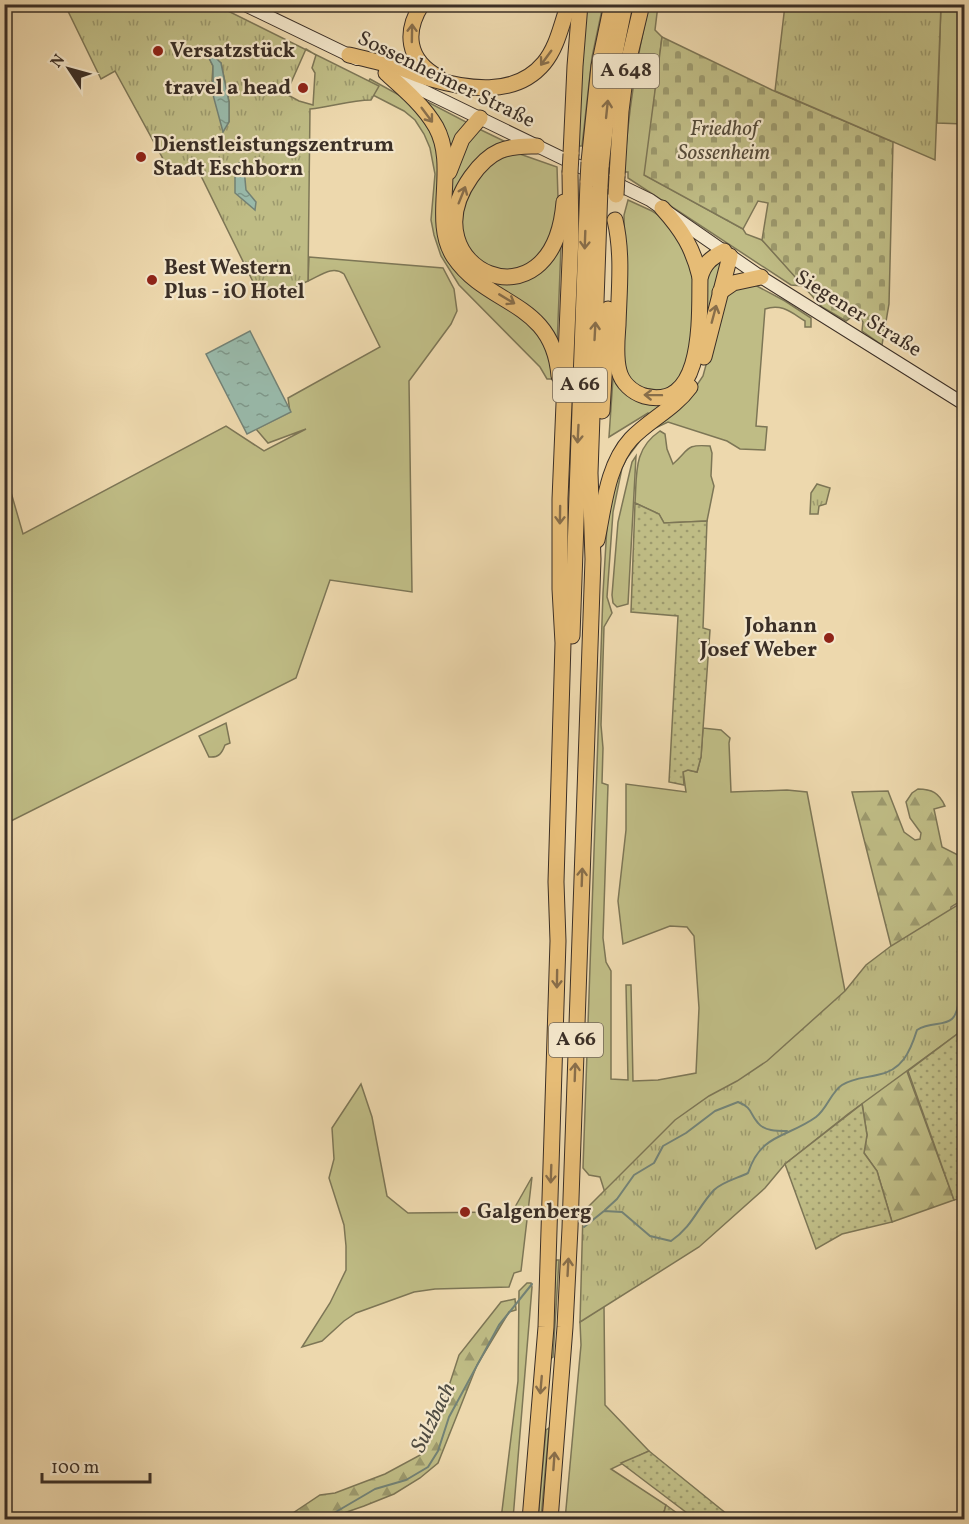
<svg xmlns="http://www.w3.org/2000/svg" width="969" height="1524" font-family="Vollkorn,serif">
<style>
.grass{fill:#bfbc85;stroke:#7d7656;stroke-width:1.5}
.forest{fill:url(#forest-firs);stroke:#7d7656;stroke-width:1.5}
.cemetery{fill:url(#cemetery-stones);stroke:#7d7656;stroke-width:1.5}
.park{fill:url(#park-tufts);stroke:#7d7656;stroke-width:1.5;fill-rule:evenodd}
.garden{fill:url(#garden-dots);stroke:#7d7656;stroke-width:1.5}
.water{fill:url(#water-ripples);stroke:#738276;stroke-width:1.5}
.lines{fill:none;stroke-linecap:round;stroke-linejoin:round}
.stream{stroke:#738276;stroke-width:2}
.secondary-casing{stroke:#3b2f26;stroke-width:14}
.motorway-casing{stroke:#3b2f26;stroke-width:17}
.secondary{stroke:#f3e6ca;stroke-width:12}
.motorway{stroke:#e6bc76;stroke-width:15}
.motorway-bridge-casing{stroke:#3b2f26;stroke-width:17;stroke-linecap:butt}
.motorway-bridge{stroke:#e6bc76;stroke-width:15}
.oneway{stroke:#886e4a}
.poi-dot{fill:#8f2418;stroke:#f3e6ca;stroke-width:2}
.labels{text-anchor:middle;dominant-baseline:central;stroke-width:4.5;stroke-linejoin:round;paint-order:stroke}
.shield{fill:#f3e6ca;stroke:#726657;stroke-width:1.5}
.shield-label{font-size:20px;font-weight:bold;fill:#3b2f26}
.poi-label{font-size:21px;font-weight:bold;fill:#3b2f26;stroke:#f3e6ca;text-anchor:start}
.street-label{font-size:21px;fill:#3b2f26;stroke:#f3e6ca}
.park-label{font-size:21px;font-style:italic;fill:#554b39;stroke:#f3e6ca}
.water-label{font-size:22px;font-style:italic;fill:#4e4b41;stroke:#f3e6ca}
</style>
<defs>
<pattern id="forest-firs" width="22" height="20" patternUnits="userSpaceOnUse" patternTransform="scale(1.5)"><rect width="22" height="20" fill="#bfbc85"/><path d="M5 1l3.5 6h-7zM16 11l3.5 6h-7z" fill="#9c996d"/></pattern>
<pattern id="cemetery-stones" width="16" height="16" patternUnits="userSpaceOnUse" patternTransform="scale(1.5)"><rect width="16" height="16" fill="#bfbc85"/><path d="M2 7V4a2 2 0 0 1 4 0v3zM10 15v-3a2 2 0 0 1 4 0v3z" fill="#9c996d"/></pattern>
<pattern id="park-tufts" width="24" height="20" patternUnits="userSpaceOnUse" patternTransform="scale(1.5)"><rect width="24" height="20" fill="#bfbc85"/><path d="M3 7l-1-3M5 7V3M7 7l1-3M15 17l-1-3M17 17v-4M19 17l1-3" fill="none" stroke="#9c996d"/></pattern>
<pattern id="garden-dots" width="8" height="8" patternUnits="userSpaceOnUse" patternTransform="scale(1.5)"><rect width="8" height="8" fill="#bfbc85"/><path d="M2 2h.1M6 6h.1" fill="none" stroke="#9c996d" stroke-width="1.8" stroke-linecap="round"/></pattern>
<pattern id="water-ripples" width="26" height="14" patternUnits="userSpaceOnUse" patternTransform="scale(1.5)"><rect width="26" height="14" fill="#99baab"/><path d="M2 4q2-2 4 0t4 0M15 11q2-2 4 0t4 0" fill="none" stroke="#7e988b"/></pattern>
</defs>
<rect width="100%" height="100%" fill="#edd8ad"/>
<filter id="stains"><feTurbulence type="fractalNoise" baseFrequency=".00333" numOctaves="4"/><feColorMatrix values="0 0 0 0 .2 0 0 0 0 .09 0 0 0 0 .02 0 0 0 .5 -.17"/></filter>
<radialGradient id="worn" r=".72"><stop offset=".6" stop-color="#630" stop-opacity="0"/><stop offset="1" stop-color="#630" stop-opacity=".3"/></radialGradient>
<g class="grass">
<polygon points="587,5 603,5 592,57 582,146 578,146 581,72"/>
<path d="M649,5H658L655,30L662,37L645,175L743,229L746,234L762,240L804,286L791,285L628,178V172H624C628,115 636,60 649,5Z"/>
<polygon points="941,5 964,5 964,124 937,123"/>
<polygon points="370,79 410,101 438,143 447,251 541,333 555,379 547,379 540,367 459,285 441,256 434,235 431,220 435,174 430,148 424,134 415,120 404,111 363,90"/>
<polygon points="422,99 468,123 449,158"/>
<path d="M477,128L508,143C485,153 471,166 460,190C424,274 527,316 558,245L561,246L557,347C550,333 542,320 529,310C488,276 449,277 449,213C449,199 449,185 453,171C457,157 463,136 477,128Z"/>
<polygon points="517,153 557,167 558,198 552,236 539,260 519,269 500,271 477,262 463,244 460,222 468,194 482,171 495,160"/>
<polygon points="628,200 652,211 665,219 693,261 696,331 685,374 664,391 636,387 622,368 625,288 624,215"/>
<path d="M309,257L443,268L454,289L457,311L451,324L409,381L412,592L330,580L296,678L5,824L4,468L23,534L226,426L264,451L306,429L268,443L256,429L290,412L288,398L380,347L344,274C332,265 320,276 308,281Z"/>
<polygon points="712,261 723,261 709,319 702,318 703,284"/>
<path d="M755,285L785,301L811,318V327H805V321C792,313 782,303 765,309L756,426L767,427L765,450L740,449L727,441L668,422L653,429L642,438L627,458L622,468L613,512L607,597L612,613L604,627L601,725L603,748L602,783L608,785L603,938L606,962L611,971V1079L628,1080L626,985H631L633,1081L658,1080L696,1073L699,1008L694,936L687,927L670,926L623,944L618,901L626,830V784L686,792L683,771L688,770L697,772L701,757L703,728L721,730L730,738L729,743L731,792L787,790L807,792L845,991L854,992L893,967L606,1196L600,1177L589,1175L583,1168L603,593L608,509L613,485L629,448L693,391L703,376L723,303L730,290Z"/>
<polygon points="613,325 619,383 671,398 650,415 648,413 609,437 613,378"/>
<path d="M660,431L665,434L667,449L673,464C690,449 685,444 710,446L712,453L711,476L714,486L707,521L664,523L659,514L635,503C637,474 633,449 660,431Z"/>
<polygon points="636,456 628,604 617,607 613,603 612,595 618,522 632,462"/>
<path d="M226,723L230,743L225,745C222,753 219,758 209,757L199,736Z"/>
<polygon points="361,1084 372,1117 387,1196 408,1213 502,1212 515,1207 532,1177 521,1271 514,1273 509,1287 435,1289 414,1292 356,1313 344,1321 322,1341 302,1347 330,1303 346,1270 346,1246 344,1225 329,1178 334,1159 332,1128"/>
<polygon points="556,1260 559,1260 553,1357 550,1359"/>
<polygon points="527,1283 531,1283 532,1287 513,1519 501,1519 518,1381 519,1291"/>
<polygon points="604,1306 605,1405 649,1451 611,1469 666,1505 662,1519 565,1520 581,1345 580,1322"/>
<polygon points="549,1428 541,1519 538,1519 546,1430"/>
</g>
<g class="forest">
<path d="M918,789C932,789 939,793 945,806L934,809L942,847L958,855C962,866 969,888 963,899C960,902 954,905 951,907L950,918L900,954L891,946L852,792L888,791L904,832L915,840L920,839L921,833L910,818L906,802L912,793Z"/>
<polygon points="905,1066 954,1200 892,1222 877,1171 864,1153 867,1135 861,1096"/>
<polygon points="515,1299 516,1310 509,1312 477,1365 438,1463 420,1478 394,1494 364,1506 327,1519 288,1519 290,1515 320,1495 335,1493 385,1474 424,1453 447,1392 459,1355 501,1302"/>
</g>
<polygon class="cemetery" points="662,37 772,90 893,142 889,304 882,345 862,331 863,322 859,317 853,316 846,321 822,307 762,240 768,203 758,201 743,229 644,175"/>
<g class="park">
<path d="M119,4L216,5L379,86L371,100C350,100 331,107 310,109L308,281L271,299L261,298L201,176L167,166L115,71L101,79L65,5ZM306,49L316,55L312,68L315,73L313,105L299,101L286,94ZM207,54L221,63L229,102V122L212,81L213,66Z"/>
<polygon points="785,5 941,5 935,160 775,91"/>
<polygon points="817,484 830,488 826,504 819,506 818,514 810,514 811,493"/>
<polygon points="964,901 964,1029 848,1114 785,1164 765,1188 699,1247 580,1322 583,1212 675,1120 709,1096 737,1081 767,1061 845,991 866,965 891,946"/>
</g>
<g class="garden">
<polygon points="635,503 659,514 664,523 707,521 703,628 710,630 701,757 697,772 688,770 683,772 684,785 669,782 678,616 631,612"/>
<polygon points="964,1029 964,1198 954,1200 908,1071"/>
<polygon points="862,1104 867,1135 864,1153 877,1171 892,1222 842,1234 816,1249 785,1164"/>
<polygon points="649,1451 733,1519 695,1519 621,1463"/>
<polygon points="666,1505 685,1519 662,1519"/>
</g>
<g class="water">
<polygon points="208,50 221,63 229,102 229,122 223,132 213,95 213,66 207,54"/>
<polygon points="239,163 244,168 246,190 256,202 255,210 235,193 235,168"/>
<polygon points="250,331 291,412 247,434 206,354"/>
</g>
<g class="lines">
<g class="stream">
<path d="M605,1210L617,1199L634,1175L654,1163L663,1146L686,1133L715,1111L738,1102C753,1108 749,1113 758,1123C764,1131 777,1131 787,1131"/>
<path d="M584,1227L604,1211L622,1212L650,1236L671,1241C693,1226 697,1208 714,1190C722,1182 738,1178 748,1173C761,1133 787,1138 816,1117C827,1109 831,1092 842,1085C853,1078 865,1078 877,1075C902,1071 910,1052 917,1030C937,1017 957,1035 959,996L964,991"/>
<polyline points="322,1520 375,1489 406,1480 428,1467 438,1451 449,1417 499,1325 532,1284"/>
</g>
<g class="secondary-casing">
<g id="secondary">
<polyline points="243,4 357,59"/>
<polyline points="397,78 595,174"/>
<polyline points="611,181 650,200 761,277 964,404"/>
</g>
</g>
<g class="motorway-casing">
<g id="motorway">
<path d="M422,4C404,32 407,60 438,77"/>
<path d="M349,55C366,59 382,63 398,67C408,70 418,75 428,78C466,89 515,98 544,63C558,46 561,24 569,4"/>
<path d="M386,73C404,89 424,106 436,127C458,167 430,221 454,257C488,307 553,300 559,376"/>
<path d="M537,146C506,145 490,150 471,177C407,268 553,335 564,202"/>
<polyline points="571,154 575,66 580,4"/>
<polyline points="589,162 599,66 612,4"/>
<polyline points="601,167 612,68 625,4"/>
<polyline points="449,172 462,139 480,118"/>
<polyline points="617,176 621,111 626,71 642,4"/>
<path d="M662,208C682,230 693,248 700,277"/>
<path d="M615,220C623,254 619,290 618,325C617,340 615,356 619,371C622,383 632,392 644,396C706,412 699,312 700,278C704,263 711,258 724,251"/>
<polyline points="720,292 733,283 761,277"/>
<polyline points="704,357 730,256"/>
<polyline points="602,411 608,309"/>
<path d="M597,540C604,507 607,465 631,439C649,420 674,409 690,387"/>
<polyline points="572,636 588,181"/>
<polyline points="530,1520 546,1327 558,941 556,882 563,643 560,589 560,499 571,236 570,173"/>
<polyline points="550,1520 565,1327 570,1228 593,559 590,473 600,187"/>
</g>
</g>
<use href="#secondary" class="secondary"/>
<use href="#motorway" class="motorway"/>
<g class="motorway-bridge-casing">
<g id="motorway-bridge">
<polyline points="570,173 571,154"/>
<polyline points="588,181 589,162"/>
<polyline points="600,187 601,167"/>
<polyline points="616,195 617,176"/>
</g>
</g>
<use href="#motorway-bridge" class="motorway-bridge"/>
</g>
<defs><path id="oneway-shaft" d="M-6 0H5M1.5-3L5.5 0L1.5 3" fill="none" stroke-width="1.6" stroke-linecap="round" stroke-linejoin="round" transform="scale(1.5)"/></defs>
<g class="oneway">
<use href="#oneway-shaft" transform="translate(412 33) rotate(-89)"/>
<use href="#oneway-shaft" transform="translate(546 58) rotate(126)"/>
<use href="#oneway-shaft" transform="translate(607 109) rotate(-84)"/>
<use href="#oneway-shaft" transform="translate(427 115) rotate(53)"/>
<use href="#oneway-shaft" transform="translate(462 195) rotate(-68)"/>
<use href="#oneway-shaft" transform="translate(585 240) rotate(92)"/>
<use href="#oneway-shaft" transform="translate(507 299) rotate(31)"/>
<use href="#oneway-shaft" transform="translate(714 314) rotate(-75)"/>
<use href="#oneway-shaft" transform="translate(595 331) rotate(-87)"/>
<use href="#oneway-shaft" transform="translate(653 395) rotate(-179)"/>
<use href="#oneway-shaft" transform="translate(578 434) rotate(93)"/>
<use href="#oneway-shaft" transform="translate(560 515) rotate(91)"/>
<use href="#oneway-shaft" transform="translate(582 877) rotate(-88)"/>
<use href="#oneway-shaft" transform="translate(557 979) rotate(91)"/>
<use href="#oneway-shaft" transform="translate(575 1072) rotate(-88)"/>
<use href="#oneway-shaft" transform="translate(551 1174) rotate(92)"/>
<use href="#oneway-shaft" transform="translate(568 1267) rotate(-87)"/>
<use href="#oneway-shaft" transform="translate(541 1385) rotate(95)"/>
<use href="#oneway-shaft" transform="translate(554 1461) rotate(-86)"/>
</g>
<g class="poi-dot">
<circle cx="158" cy="51" r="6"/>
<circle cx="303" cy="88" r="6"/>
<circle cx="141" cy="157" r="6"/>
<circle cx="152" cy="280" r="6"/>
<circle cx="829" cy="638" r="6"/>
<circle cx="465" cy="1212" r="6"/>
</g>
<g class="labels">
<g class="shield">
<rect x="593" y="54" width="66" height="34" rx="4.5"/>
<rect x="553" y="368" width="54" height="34" rx="4.5"/>
<rect x="549" y="1023" width="54" height="34" rx="4.5"/>
</g>
<g class="shield-label">
<text x="626" y="71">A 648</text>
<text x="580" y="385">A 66</text>
<text x="576" y="1040">A 66</text>
</g>
<g class="poi-label">
<text x="170" y="51">Versatzstück</text>
<text x="291" y="88" text-anchor="end">travel a head</text>
<text x="153" y="145">Dienstleistungszentrum<tspan x="153" dy="24">Stadt Eschborn</tspan></text>
<text x="164" y="268">Best Western<tspan x="164" dy="24">Plus - iO Hotel</tspan></text>
<text x="817" y="626" text-anchor="end">Johann<tspan x="817" dy="24">Josef Weber</tspan></text>
<text x="477" y="1212">Galgenberg</text>
</g>
<g class="street-label">
<text transform="translate(446 80) rotate(26)">Sossenheimer Straße</text>
<text transform="translate(858 314) rotate(32)">Siegener Straße</text>
</g>
<g class="park-label">
<text x="724" y="129">Friedhof<tspan x="724" dy="24">Sossenheim</tspan></text>
</g>
<g class="water-label">
<text transform="translate(434 1418) rotate(-64)">Sulzbach</text>
</g>
</g>
<rect width="969" height="1524" fill="none" stroke="#edd8ad" stroke-width="24"/>
<rect x="6" y="6" width="957" height="1512" fill="none" stroke="#3b2f26" stroke-width="3"/>
<rect x="12" y="12" width="945" height="1500" fill="none" stroke="#3b2f26" stroke-width="1.5"/>
<g transform="translate(69 69) rotate(306)" stroke="#f3e6ca" stroke-width="4.5" paint-order="stroke">
<path d="M0-4.5L10 22L0 15L-10 22Z" fill="#3b2f26"/>
<text y="-9" font-size="16" font-weight="bold" text-anchor="middle" fill="#3b2f26">N</text>
</g>
<path d="M42 1473v9h108v-9" fill="none" stroke="#3b2f26" stroke-width="3"/>
<text x="51" y="1473" font-size="18" fill="#3b2f26" stroke="#f3e6ca" stroke-width="4.5" paint-order="stroke">100 m</text>
<rect width="100%" height="100%" filter="url(#stains)"/>
<rect width="100%" height="100%" fill="url(#worn)"/>
</svg>
